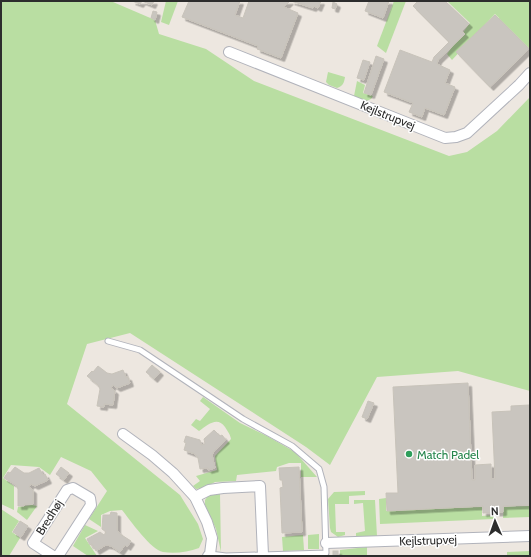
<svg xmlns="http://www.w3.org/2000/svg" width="531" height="557" font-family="Cabin,sans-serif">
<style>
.green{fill:#b9dea2}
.building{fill:#c9c5bf;stroke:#c8c3ba;filter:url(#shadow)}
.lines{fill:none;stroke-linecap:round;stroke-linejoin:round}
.lane-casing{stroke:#b1b3bb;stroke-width:7}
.street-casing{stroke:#b1b3bb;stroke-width:12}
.lane{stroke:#fff;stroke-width:5}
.street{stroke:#fff;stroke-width:10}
.leisure-dot{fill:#2e9e5b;stroke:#fff;stroke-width:1.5}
.labels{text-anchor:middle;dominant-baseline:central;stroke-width:3;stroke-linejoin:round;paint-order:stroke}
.street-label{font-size:12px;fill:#2d2d2d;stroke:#fff}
.leisure-label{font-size:12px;fill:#27864d;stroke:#fff;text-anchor:start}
</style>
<defs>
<filter id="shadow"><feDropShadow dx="3.5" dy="3.5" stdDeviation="0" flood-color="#0004"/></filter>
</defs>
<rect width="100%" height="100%" fill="#ede7e0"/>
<g class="green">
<path d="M1,1H113V2L155,20L159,34L206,49L254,81L449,156L467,152L497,131L530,97V391L458,371L377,377L330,465L306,447L130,333L87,344L67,404L180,495L198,524L203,539L199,548C188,552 175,554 163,552C151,550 130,520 122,510L110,511L101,515V527L89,519L107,491L91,471L61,457L50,475L39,467L11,465L3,478L14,486V510L1,504Z"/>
<polygon points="166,1 178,1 169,25 161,22"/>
<polygon points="394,1 406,1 386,53 377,46"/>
<polygon points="447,1 530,1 530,49 495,14 452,60 447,54 470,23"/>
<path d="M328,72L345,77C344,83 343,86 337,88L329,85L326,82Z"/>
<polygon points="357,81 365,85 363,93 373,96 371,99 364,102 354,96"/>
<path d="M203,397L240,423L267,436L295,452L317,477H301V463H289L277,467L276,471L237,475L236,481L215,482L204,488L196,489L193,486L200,481L196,476L217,470L215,456L231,439C230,434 228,432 225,427C217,416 208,425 199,431L191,425L196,419L200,421L210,409L200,401Z"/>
<polygon points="365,491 365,495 349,496 349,504 335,504 336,532 345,532 345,535 338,537 331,532 330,528 328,499 334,492"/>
<polygon points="214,493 220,493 221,552 216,529 205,505 205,500 208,496"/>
<polygon points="386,498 386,511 482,507 482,516 494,515 494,519 380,524 379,499"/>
<polygon points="354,500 375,500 377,536 356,536 356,533 365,531 363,503 354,504"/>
<polygon points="32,505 37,506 27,520 17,512 18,507"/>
<polygon points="530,506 530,517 503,518 504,507"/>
<polygon points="1,509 19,521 12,532 20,538 9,556 1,556"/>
<polygon points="85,525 98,531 85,538 97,556 88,556 73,546"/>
<polygon points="319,534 319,549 308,549 308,535"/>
<polygon points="303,535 304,550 283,551 282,537"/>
<polygon points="367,547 367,555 340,555 340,550"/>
<polygon points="530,551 530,556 507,556 507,552"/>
</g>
<g class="building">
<polygon points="132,1 142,1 140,4"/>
<polygon points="142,1 154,1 152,5"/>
<polygon points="189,1 240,1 235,15 243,18 249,1 290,1 284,7 298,13 281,58 257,49 258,46 182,17"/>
<polygon points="291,1 321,1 318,8 314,6 313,8"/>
<polygon points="369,1 389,1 383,18 365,11"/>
<polygon points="418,1 445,1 469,24 462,31 465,34 438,60 437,64 450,70 445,83 455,87 444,115 425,108 422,117 409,112 413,103 384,92 400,50 432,62 434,57 449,42 413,6"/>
<polygon points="333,2 337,4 335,9 332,8"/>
<polygon points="153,11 157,12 155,20 151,18"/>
<polygon points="495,15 529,49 490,87 456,52"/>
<polygon points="376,56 384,59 371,95 364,93"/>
<polygon points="363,60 370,62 364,80 357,78"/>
<polygon points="152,365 160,372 154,379 146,372"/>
<polygon points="98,366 107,373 112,374 123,370 126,377 128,377 130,383 117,388 113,385 111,388 115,391 113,405 104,404 104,407 97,406 100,389 98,385 87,376 92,371 93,372"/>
<polygon points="468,383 472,480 475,480 475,465 491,464 491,479 495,479 492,412 511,411 511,406 529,405 529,410 530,410 530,505 503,506 503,512 483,513 483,506 387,511 386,493 398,493 393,387"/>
<polygon points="368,401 374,403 367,419 362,417"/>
<polygon points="214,430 220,436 222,435 226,440 214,451 212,455 215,468 208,470 208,468 200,469 198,458 195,454 184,450 186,443 184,442 186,436 200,440 201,445 205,444 204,439"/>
<polygon points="15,467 24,473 29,473 39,468 43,475 45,474 48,480 35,486 31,484 29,487 33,490 33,504 24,504 24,506 18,506 18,489 16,485 4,478 8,472 10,473"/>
<polygon points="61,467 69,473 64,480 56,474"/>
<polygon points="299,467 302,532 282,533 280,488 283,487 282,480 280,480 279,468"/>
<polygon points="111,512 117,513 117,530 120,534 131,541 127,547 125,545 120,552 111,546 106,545 96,551 92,544 90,545 87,539 100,532 104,535 106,532 102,529 103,515 110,515"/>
<polygon points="20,521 28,526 21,537 13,532"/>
<rect x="333" y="551" width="5" height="4"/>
</g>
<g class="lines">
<g class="lane-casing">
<polyline id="lane" points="108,341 140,350 243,419 292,446 319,469 324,487 326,553 226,556 210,554"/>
</g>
<g class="street-casing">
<g id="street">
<polyline points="229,52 445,138 456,137 467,133 519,85 530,73"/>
<polyline points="123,434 152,455 173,473 195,497 207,522 212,538 210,554 208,556"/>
<polyline points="195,497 209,490 223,488 260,486 263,555"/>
<polyline points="326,543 530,536"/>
<polyline points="53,556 33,543 67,490 73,488 90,498 91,505 58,556"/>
</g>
</g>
<use href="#lane" class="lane"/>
<use href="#street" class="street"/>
</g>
<circle class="leisure-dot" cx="409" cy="454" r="4"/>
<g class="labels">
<g class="street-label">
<text transform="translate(388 115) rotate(22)">Kejlstrupvej</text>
<text transform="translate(49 517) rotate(-58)">Bredhøj</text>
<text transform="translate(428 540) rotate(-2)">Kejlstrupvej</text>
</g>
<g class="leisure-label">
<text x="417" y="454">Match Padel</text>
</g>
</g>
<rect width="531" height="557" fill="none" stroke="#2d2d2d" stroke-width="4"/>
<g transform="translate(495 521) rotate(358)" stroke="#ffffff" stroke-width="3" paint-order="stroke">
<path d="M0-3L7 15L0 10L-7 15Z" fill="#2d2d2d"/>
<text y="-6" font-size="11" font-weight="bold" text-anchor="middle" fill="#2d2d2d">N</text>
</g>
</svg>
